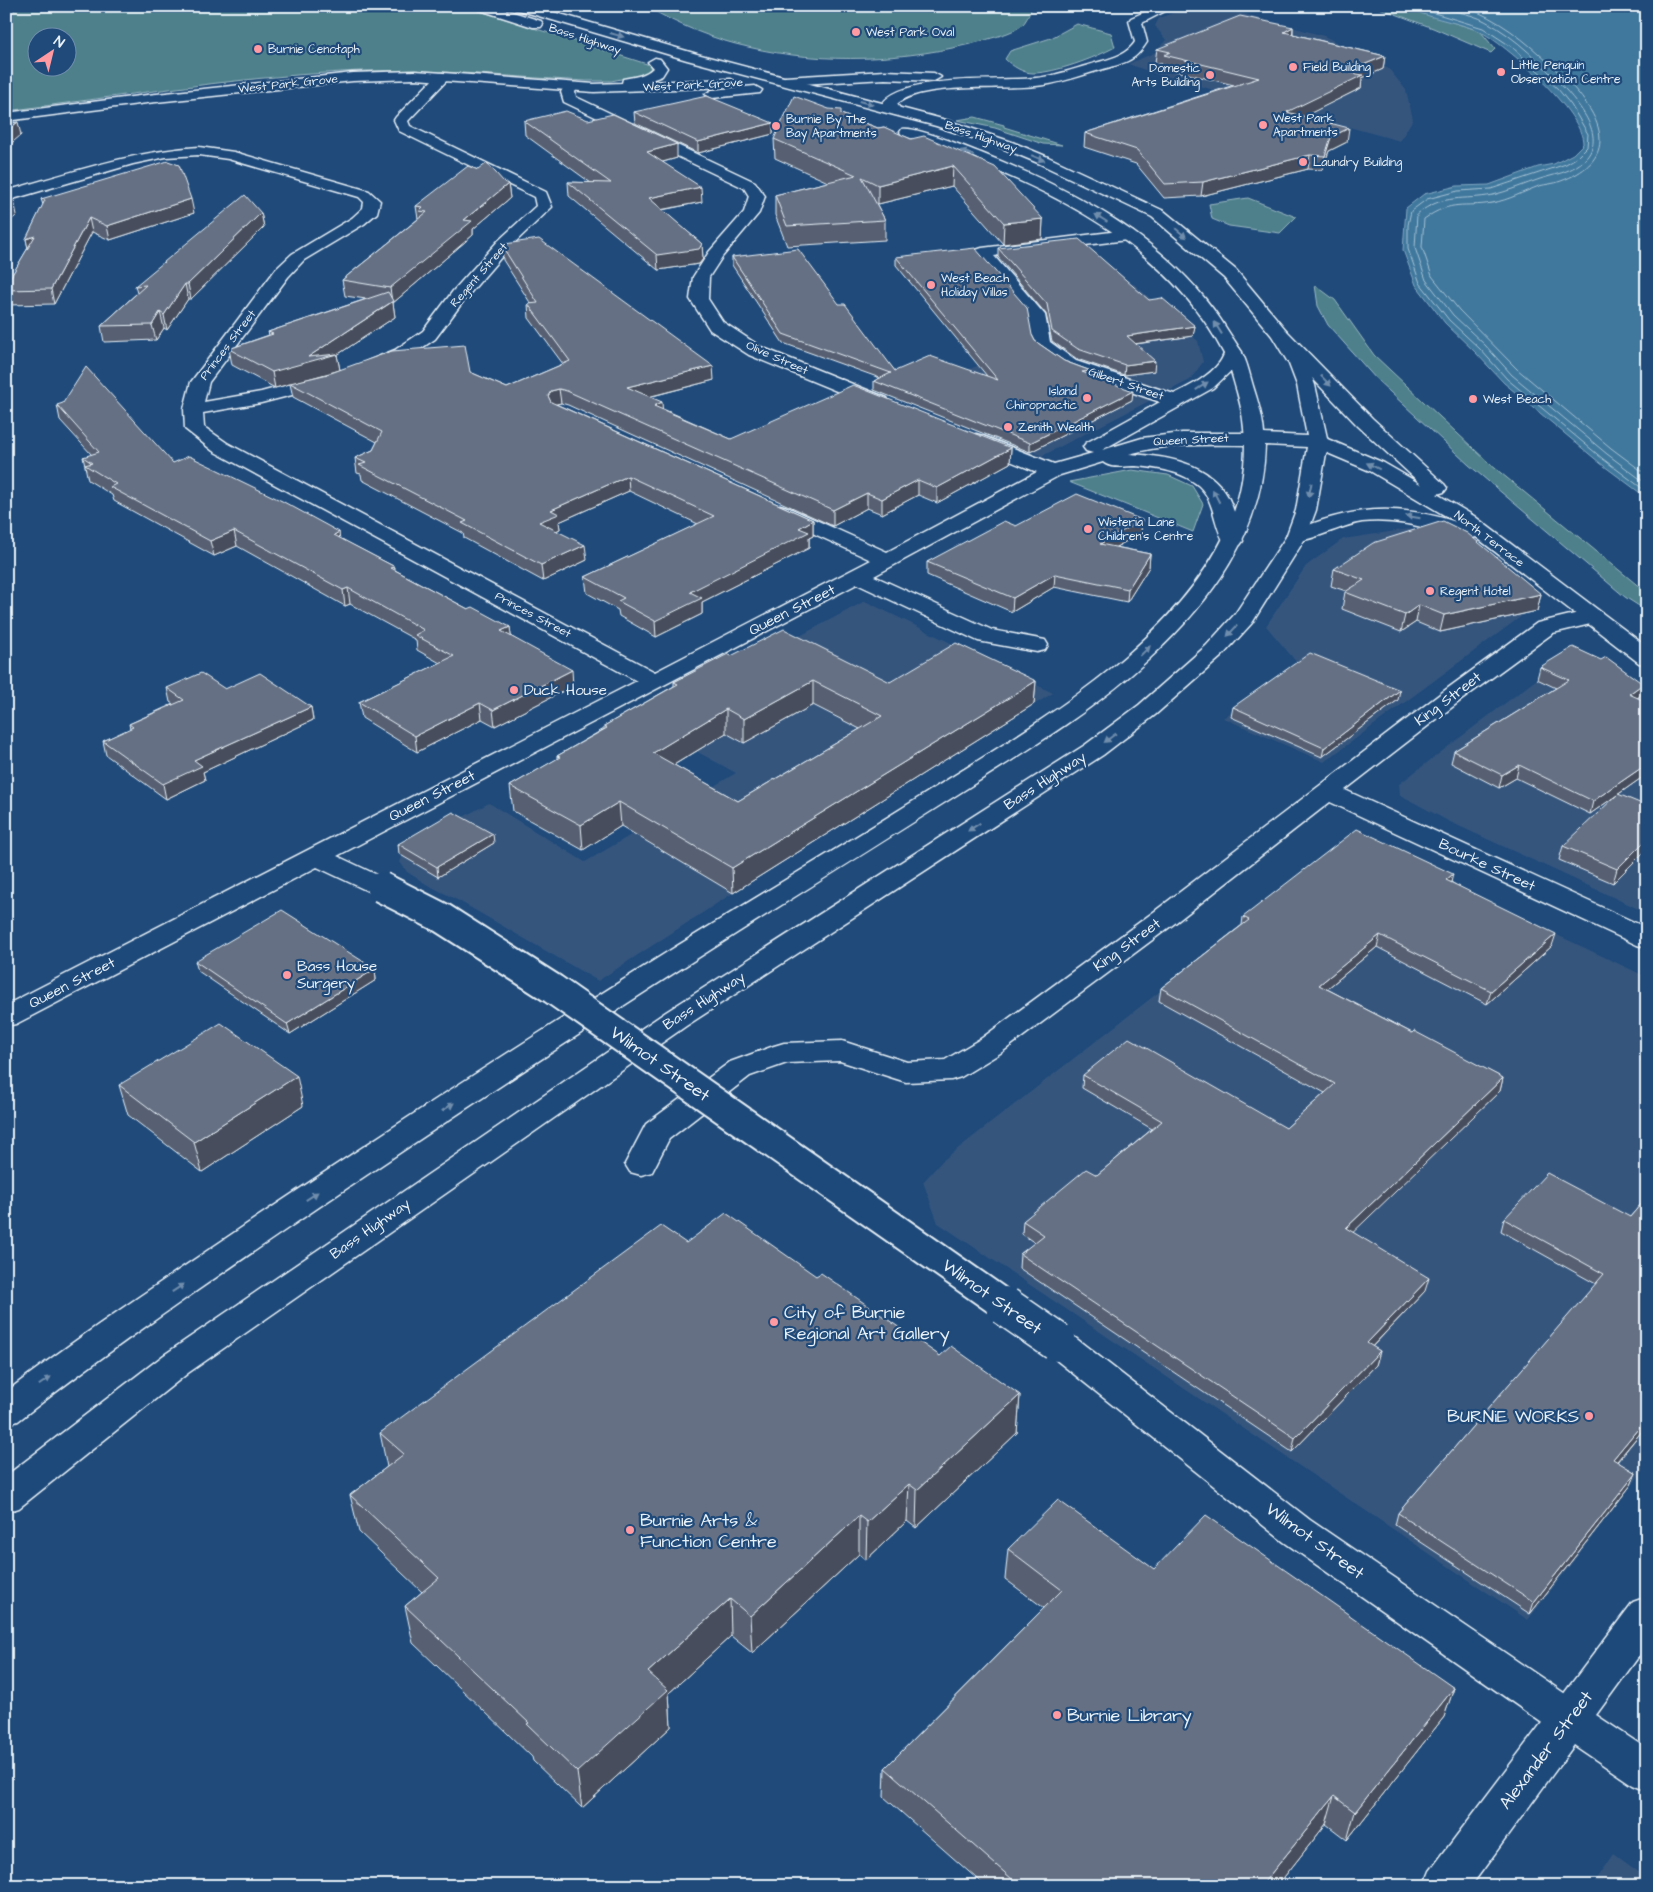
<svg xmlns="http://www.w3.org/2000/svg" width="1653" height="1892" font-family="'Architects Daughter',sans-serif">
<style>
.built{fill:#34557d}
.green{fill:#4e808b;stroke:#9bb8c2;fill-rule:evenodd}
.water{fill:#40789d;stroke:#83a8c1}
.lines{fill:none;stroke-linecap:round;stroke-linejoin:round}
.shore{stroke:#a5c1d4;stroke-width:1}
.stream{fill:#83a8c1;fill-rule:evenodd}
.street-casing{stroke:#e8f1f8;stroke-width:3}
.secondary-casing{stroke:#e8f1f8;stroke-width:3}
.highway-casing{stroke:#e8f1f8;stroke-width:3}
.street{fill:#1f4a7a;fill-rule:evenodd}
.secondary{fill:#1f4a7a;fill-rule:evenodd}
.highway{fill:#1f4a7a;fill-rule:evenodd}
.street-bridge-far1-casing{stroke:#e8f1f8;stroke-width:33;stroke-linecap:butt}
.street-bridge-casing{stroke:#e8f1f8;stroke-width:41;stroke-linecap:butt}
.street-bridge-far1{stroke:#1f4a7a;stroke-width:29}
.street-bridge{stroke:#1f4a7a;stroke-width:38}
.wall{fill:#576072;stroke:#e8f1f8;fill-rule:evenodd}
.shaded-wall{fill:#474e5c;stroke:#e8f1f8}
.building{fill:#657084;stroke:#e8f1f8;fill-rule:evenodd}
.oneway{fill:#6f8dac}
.poi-dot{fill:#ff9aa2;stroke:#1f4a7a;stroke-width:2}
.labels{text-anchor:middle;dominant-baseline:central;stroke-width:4.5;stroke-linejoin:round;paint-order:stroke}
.far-poi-label{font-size:12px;fill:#e8f1f8;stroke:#1f4a7a;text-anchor:start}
.far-street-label{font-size:12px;fill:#e8f1f8;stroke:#1f4a7a}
.street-label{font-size:15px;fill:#e8f1f8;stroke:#1f4a7a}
.poi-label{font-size:15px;fill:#e8f1f8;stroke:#1f4a7a;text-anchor:start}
.near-street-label{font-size:18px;fill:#e8f1f8;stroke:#1f4a7a}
.near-poi-label{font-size:18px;fill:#e8f1f8;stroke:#1f4a7a;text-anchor:start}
</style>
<rect width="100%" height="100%" fill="#1f4a7a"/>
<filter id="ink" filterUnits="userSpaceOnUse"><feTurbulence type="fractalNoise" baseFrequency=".02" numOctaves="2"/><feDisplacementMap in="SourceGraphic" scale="10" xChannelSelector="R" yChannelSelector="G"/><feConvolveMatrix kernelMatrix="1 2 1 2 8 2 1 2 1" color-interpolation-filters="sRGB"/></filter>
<g filter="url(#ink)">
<g class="built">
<polygon points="1192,6 1216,6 1324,36 1389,69 1406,90 1413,119 1400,141 1159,75 1128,64 1154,53 1166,40 1155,26 1159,18"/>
<polygon points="1134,284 1198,341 1203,362 1190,380 1042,456 929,409 962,372 1014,351 1027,298"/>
<polygon points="1409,529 1458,543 1534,607 1324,762 1223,718 1298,664 1266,626 1306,566 1343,539"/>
<polygon points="865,601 1053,693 733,893 598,981 459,901 426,884 407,872 400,862 406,848 489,803 585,862 736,773 641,721"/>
<polygon points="1592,660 1647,698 1647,913 1448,821 1400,795 1399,784 1537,679"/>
<polygon points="1354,840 1647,977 1647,1466 1528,1620 938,1223 923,1182 942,1161"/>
<polygon points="1614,1854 1647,1878 1647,1886 1592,1886"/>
</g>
<g class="green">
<path d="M6,6H464L650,65L651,73L611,81H587C506,77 422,67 341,72C229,78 117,97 6,111ZM38,38H68V68H38Z"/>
<path d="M646,6H1030L1031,10C1028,16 1026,22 1021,26C1010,34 994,37 982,41C908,61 823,65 748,47C715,40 675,24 646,6Z"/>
<polygon points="1374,6 1400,6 1471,28 1481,32 1495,49 1491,53 1433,28"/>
<path d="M1077,24L1111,33L1115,47C1095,58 1055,73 1033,73C1023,73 1012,66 1005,59L1010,51L1051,38Z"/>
<polygon points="975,117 1004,125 1004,127 1062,145 1043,144 995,128 957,120"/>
<polygon points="1248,198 1296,217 1280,233 1229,226 1212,219 1209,204"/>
<polygon points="1315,285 1335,300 1374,355 1490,464 1647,593 1647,611 1625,597 1469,465 1377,380 1328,325 1318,306"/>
<polygon points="1132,470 1168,475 1192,486 1203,504 1193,532 1069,482"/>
</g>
<path class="water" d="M1413,6H1647V498L1600,463L1504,383L1476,353L1445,323L1416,285L1403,250L1406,208L1424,194L1457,186L1489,185L1538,167L1554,164L1573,154L1583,144C1584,113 1506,44 1479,31C1460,23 1439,20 1420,13Z"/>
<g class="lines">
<g class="shore">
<polyline points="1420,6 1431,12 1483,28 1512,47 1558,89 1571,105 1588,134 1587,147 1576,158 1566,164 1491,189 1458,191 1427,199 1411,211 1408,225 1408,249 1420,283 1449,320 1480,349 1507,379 1603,459 1647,492"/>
<path d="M1434,6C1451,11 1470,13 1485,21C1516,37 1543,65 1566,90C1589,116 1612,150 1569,170C1560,174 1549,176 1540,179C1525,184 1509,191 1493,195C1463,201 1444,193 1417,214L1415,248L1426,280L1453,315L1485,345L1512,375L1607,454L1647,484"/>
<path d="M1463,6C1499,19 1525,40 1553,67C1562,76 1571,84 1579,94C1609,131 1610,163 1561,181C1554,184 1546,184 1539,186C1523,192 1509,200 1492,203C1463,208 1453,199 1424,219L1422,247L1432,276L1459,310L1517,369L1611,448L1647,475"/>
</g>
<polygon class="stream" points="17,6 26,6 6,14 6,10"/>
<g class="street-casing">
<g id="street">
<path d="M1158,6H1175L1142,23L1147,42C1134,63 1123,63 1100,70C1079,76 1058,84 1036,86C1002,90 921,82 897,104L902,111L900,114C891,116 887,111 882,104C904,73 1000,82 1036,78C1055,76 1074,69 1092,64C1108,59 1125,57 1135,42L1129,21L1131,18Z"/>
<polygon points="885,71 934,73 941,77 934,81 885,79 785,85 778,81 785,77"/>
<polygon points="443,73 450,77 408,121 410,126 546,192 552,207 510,247 465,299 435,339 407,358 380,369 374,370 368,369 365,365 368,361 395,350 423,331 453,291 498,241 536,206 534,197 399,131 394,120 396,117 438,74"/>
<polygon points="571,83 578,87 575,92 576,97 755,182 765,196 759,213 722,257 709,277 708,299 723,322 761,347 887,398 889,402 887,406 880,408 873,406 749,355 710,330 690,299 693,277 709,252 744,212 749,196 744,188 564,102 561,92 566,84"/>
<path d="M199,147L234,152L369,191L380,201L377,213L364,224L304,260L288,277L209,382L204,402L261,392L328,374L335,376L337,380L335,384L261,403L203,413L204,427L227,443L655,672L871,560L773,515L770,511L773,507L780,505L787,507L887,552L1037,472L969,444L966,440L969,436L976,434L983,436L1054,464L1093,453L1086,451L1083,447L1086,443L1160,402L1064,369L1036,348L1033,344L1028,316L974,253L976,250L982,248L1127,230L1133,232L1135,235L1133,238L1127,240L994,256L1045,315L1050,342L1076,361L1174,394C1190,386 1209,377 1220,362C1223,358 1224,353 1227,348L1233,347L1239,348L1242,352L1236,366L1213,388L1102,450L1142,438L1182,433H1256L1263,435L1266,439L1263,443L1256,445C1214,445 1170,442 1129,454C1165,456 1209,462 1228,497C1235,511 1238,526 1243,541L1240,545L1233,547L1226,545C1213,527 1216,502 1199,486C1182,471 1158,468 1136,466C1126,466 1111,469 1103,462L1060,475L874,576L992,630L1045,640L1048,645L1045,650L1037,652L978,641L857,584L337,856L390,881L394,887L390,893L381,895L372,893L317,867L16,1024L6,1026V1005L637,681L213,451L185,429L184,409L191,382L276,269L292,254L352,218L363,208L364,202L359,197L228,159L199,155L166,157L133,164L6,201V191C70,173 133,151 199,147Z"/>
<polygon points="1591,610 1599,612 1602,617 1599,622 1553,633 1460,701 1345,790 1647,928 1647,948 1637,945 1330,802 1175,923 1002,1052 961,1077 951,1080 906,1082 840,1061 787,1063 750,1076 669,1139 652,1172 641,1175 630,1172 625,1164 646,1124 730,1062 774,1046 784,1043 842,1041 907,1062 945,1060 982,1038 1155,911 1444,691 1537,623"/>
<polygon points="1057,1329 1069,1333 1310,1520 1583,1706 1589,1719 1583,1732 1569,1737 1555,1732 1284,1542 1045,1351 1040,1342 1045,1333"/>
</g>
</g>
<g class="secondary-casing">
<g id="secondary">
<path d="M655,58L660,59L667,68L662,76L646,82L731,79L738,83L731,87L594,92L415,79L353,81L147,103L6,121V113L147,95L353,73L415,71L594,84L622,83L623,79C634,77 645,76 653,68L648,62Z"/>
<polygon points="755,86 762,90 760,93 712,98 705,94 712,90"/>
<path d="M1280,329L1286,330L1372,418L1444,484L1447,488L1444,492L1437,494L1474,516L1647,647V665L1639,663L1476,537L1468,539C1432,530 1400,518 1362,522C1341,525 1304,545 1289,541L1286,537L1289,533C1348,507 1394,502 1456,522L1370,471L1311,446L1308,442L1311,438L1318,436L1325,438L1384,463L1422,485L1358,426L1274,338L1271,334L1274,330Z"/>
<polygon points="1647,1597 1647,1645 1596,1715 1647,1749 1647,1791 1633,1785 1574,1745 1471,1886 1424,1886 1430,1871 1633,1602"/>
</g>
</g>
<g class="highway-casing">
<g id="highway">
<polygon points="475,6 494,6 541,21 543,24 541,27 533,27 477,9"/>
<path d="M513,6H533L697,54L946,120L1012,142L1048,157L1164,211L1236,270L1286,330L1307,364L1315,385L1328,442L1316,510L1306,537L1252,623L1222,656L1155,715L1103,755L686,1026L188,1373L19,1508L6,1512V1476L164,1355L666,1012L1085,745L1139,705L1206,646L1235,614L1286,537L1296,510L1307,447L1265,445C1263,533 1211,602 1148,660C1097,707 1036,745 977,782C897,833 817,883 737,933C595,1023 455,1115 316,1209C215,1278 114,1346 18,1421L6,1425V1392C87,1330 172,1275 256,1218C392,1127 530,1038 669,951C755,898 842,846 928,792C1032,726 1170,649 1225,534C1246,490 1251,439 1237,392C1233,379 1230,364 1223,352C1161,232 1023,177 902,135L900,132L902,129C915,126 966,147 981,153C1076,191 1173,241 1228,331C1233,339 1240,348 1244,357C1248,366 1250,376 1253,386C1258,402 1263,417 1264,434L1307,436L1297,385L1289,364L1272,336L1224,278L1152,217L1038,163L1002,148L936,126L687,60L515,9Z"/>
</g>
</g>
<use href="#street" class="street"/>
<use href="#secondary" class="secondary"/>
<use href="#highway" class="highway"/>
<g class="street-bridge-far1-casing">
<polyline id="street-bridge-far1" points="381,887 442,918 553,989 1007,1307"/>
</g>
<g class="street-bridge-casing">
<polyline id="street-bridge" points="1005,1306 1057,1342"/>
</g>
<use href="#street-bridge-far1" class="street-bridge-far1"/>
<use href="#street-bridge" class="street-bridge"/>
</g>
<g class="wall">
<polygon points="1053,6 1147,6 1057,11"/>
<polygon points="1293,27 1293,34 1385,56 1383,69 1362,78 1361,88 1304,116 1347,142 1329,151 1322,170 1308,169 1201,196 1164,198 1136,164 1084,147 1085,133 1234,85 1163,68 1163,64 1155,62 1157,49"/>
<polygon points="634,112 773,123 773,134 698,153 635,123"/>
<polygon points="841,114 878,128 884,127 1043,219 1042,239 1003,244 952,186 878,204 876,203 885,220 885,240 787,246 775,215 775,195 828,182 775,158 774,139"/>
<polygon points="524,121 677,158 663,162 702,202 662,210 702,244 703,259 699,264 658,270 569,196 568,182 591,183 525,135"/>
<polygon points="504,182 508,184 510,198 473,229 473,235 393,303 395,317 337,355 340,370 470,372 507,388 563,364 529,318 528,304 531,304 503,260 502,246 714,380 649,397 663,409 731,439 1011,448 1010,463 937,503 918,495 882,514 867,508 833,526 568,405 561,403 556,404 813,520 813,536 809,538 809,548 702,602 702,614 656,637 619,616 618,610 587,593 585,577 698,524 629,491 559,522 560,529 556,531 587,560 543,581 464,538 463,533 362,480 361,474 357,473 355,458 373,450 377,442 293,397 290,384 275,388 232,365 229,349 269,335 268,332 366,299 345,296 342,280 418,219 416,206"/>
<polygon points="41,199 194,213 110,240 92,232 54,304 7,305 6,301 6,285 28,248 26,239 43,205"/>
<polygon points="261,213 264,227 191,299 188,299 167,330 164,328 156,340 104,342 101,326 137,293 135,286"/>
<polygon points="998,248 1149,300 1195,326 1193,336 1136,344 1154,371 1124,375 1077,359 1052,341 1046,314 998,257"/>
<polygon points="732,257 839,304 895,371 987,376 896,265 896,257 1032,335 1035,341 1064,361 1091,371 1091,376 1132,400 1030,452 874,390 874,381 880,378 783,343 732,265"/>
<polygon points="57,405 173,463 339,532 339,538 395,567 395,570 468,609 510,627 511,636 573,686 495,726 482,719 417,752 362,718 359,702 440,663 417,650 416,640 350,604 345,606 237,546 214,556 114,501 112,495 88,480 83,457 92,455 60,420"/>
<polygon points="1142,520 1141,533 1116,547 1150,554 1149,567 1127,602 1054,587 1012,612 927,575 927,562 1016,526"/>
<polygon points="1334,569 1541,594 1537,611 1440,632 1416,622 1401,632 1342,609 1345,592 1346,591 1331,586"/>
<path d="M731,656L890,682L1036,681L1034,704L733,893L621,826L583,850L513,811L510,786L557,759V756L604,729V726L674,686V682ZM813,705L860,729L738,801L674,765L726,733L744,743Z"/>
<polygon points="1540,667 1640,696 1638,698 1647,702 1647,774 1590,814 1516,778 1499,788 1451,763 1454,751 1556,688 1537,679"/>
<polygon points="167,688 225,689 311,707 313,720 203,772 205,780 166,799 106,755 103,741 130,729 129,724 173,704 170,702"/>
<polygon points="1398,700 1322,757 1231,717 1233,707"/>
<polygon points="1647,806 1613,883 1559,860 1563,846"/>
<polygon points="494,843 438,877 399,854 398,844"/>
<polygon points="1451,882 1552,946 1487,1004 1377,947 1327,989 1412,1033 1503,1078 1500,1091 1352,1232 1425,1291 1372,1347 1380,1351 1376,1365 1292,1452 1019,1268 1020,1254 1035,1243 1022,1234 1023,1221 1097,1175 1152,1129 1082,1088 1083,1075 1286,1128 1325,1093 1159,1001 1161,988 1242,925 1243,917"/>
<polygon points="195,961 375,969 376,980 290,1034 198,971"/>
<polygon points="1647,1047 1647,1063 1641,1061 1645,1049"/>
<polygon points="119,1085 303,1106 202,1172 128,1115"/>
<polygon points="1647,1197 1647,1425 1617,1462 1636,1473 1631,1485 1530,1614 1395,1525 1398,1513 1596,1284 1501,1231 1504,1219 1630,1217"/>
<polygon points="686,1243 816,1276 940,1356 1020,1395 1017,1433 916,1528 907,1521 866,1560 859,1554 752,1653 731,1636 669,1693 671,1727 582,1808 533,1761 532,1757 413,1643 405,1606 422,1592 359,1532 350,1495 387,1467 380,1433"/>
<polygon points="1008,1549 1154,1569 1454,1688 1444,1717 1347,1840 1326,1824 1277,1886 985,1886 884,1797 885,1768 1044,1608 1005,1579"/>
</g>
<g class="shaded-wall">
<polygon points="1293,27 1292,40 1284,32"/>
<polygon points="1385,56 1383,69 1362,78 1361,88 1285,126 1287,112 1346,72"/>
<polygon points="18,122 21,135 6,148 6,131"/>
<polygon points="773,123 773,134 698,153 698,142"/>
<polygon points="1349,128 1347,142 1329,151 1322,170 1325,156 1331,137"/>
<polygon points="677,144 677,158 648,166 647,152"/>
<polygon points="1310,155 1308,169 1201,196 1203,182"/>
<polygon points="953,166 952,186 878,204 878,185"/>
<polygon points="508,184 510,198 473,229 473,235 393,303 395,317 337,355 340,370 275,388 272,372 308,357 392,302 390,288 464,220"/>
<polygon points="701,187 702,202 649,212 649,198"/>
<polygon points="191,199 194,213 110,240 107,226"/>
<polygon points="14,200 17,215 6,225 6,207"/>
<polygon points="261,213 264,227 191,299 188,284"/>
<polygon points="89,218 92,232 54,304 51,289"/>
<polygon points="1043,219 1042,239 1003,244 1004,223"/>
<polygon points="35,236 29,253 26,239"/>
<polygon points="702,244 703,259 699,264 658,270 657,255"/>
<polygon points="185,284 188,299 167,330 164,315"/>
<polygon points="160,312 164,328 156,340 152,325"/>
<polygon points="1195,326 1193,336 1126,345 1127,336"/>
<polygon points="1155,361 1154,371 1124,375 1125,365"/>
<polygon points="713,366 714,380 628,402 627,387"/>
<polygon points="1091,371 1091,380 1082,372"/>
<polygon points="559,389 561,403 552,405 548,396 551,391"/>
<polygon points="1133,391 1132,400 1030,452 1030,443"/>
<polygon points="662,402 663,417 654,406"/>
<polygon points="1011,448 1010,463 937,503 937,488"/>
<polygon points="628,476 629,491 559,522 560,529 541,538 539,522 551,510"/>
<polygon points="918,480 918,495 882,514 882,499"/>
<polygon points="867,493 867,508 833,526 833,510"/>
<polygon points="813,520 813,536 809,538 809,548 702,602 702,614 656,637 655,621 690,592 799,528"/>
<polygon points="1142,520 1141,533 1098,557 1100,544"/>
<polygon points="234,531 237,546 214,556 210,541"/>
<polygon points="339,532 341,548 334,535"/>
<polygon points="585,545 587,560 543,581 541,565"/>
<polygon points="1150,554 1149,567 1127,602 1128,589"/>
<polygon points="1055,574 1054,587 1012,612 1013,598"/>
<polygon points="348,588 350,604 345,606 343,590"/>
<polygon points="1541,594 1537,611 1440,632 1444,615"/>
<polygon points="1419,605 1416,622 1401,632 1405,615"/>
<polygon points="510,627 512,643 501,631"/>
<polygon points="572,670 573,686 495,726 493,710"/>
<polygon points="813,681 813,705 744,743 744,719"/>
<polygon points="1036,681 1034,704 733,893 732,868"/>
<polygon points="1643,684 1640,696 1625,706 1629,694"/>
<polygon points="1400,690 1398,700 1322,757 1324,748"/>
<polygon points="480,703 482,719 417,752 415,736"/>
<polygon points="311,707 313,720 203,772 205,780 166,799 163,784 194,760"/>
<polygon points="726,709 726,733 654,777 653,753"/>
<polygon points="1647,764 1647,774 1590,814 1593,801"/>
<polygon points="1519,765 1516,778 1499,788 1502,775"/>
<polygon points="619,802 621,826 583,850 581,825"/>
<polygon points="493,834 494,843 438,877 437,867"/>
<polygon points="1647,839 1647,849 1613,883 1617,869"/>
<polygon points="6,862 11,876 6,878"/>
<polygon points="1453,874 1450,887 1446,880"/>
<polygon points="1556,934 1552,946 1487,1004 1491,991"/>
<polygon points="1380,935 1377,947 1316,998 1319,985"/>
<polygon points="375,969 376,980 290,1034 287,1024"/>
<polygon points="297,1076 303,1106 202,1172 194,1142"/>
<polygon points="1503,1078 1500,1091 1343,1242 1346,1228"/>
<polygon points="1429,1278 1425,1291 1363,1356 1367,1343"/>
<polygon points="1380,1351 1376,1365 1292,1452 1295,1438"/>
<polygon points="1020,1395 1017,1433 916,1528 917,1490"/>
<polygon points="1647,1418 1647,1425 1608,1472 1613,1459"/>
<polygon points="1636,1473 1631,1485 1530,1614 1534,1602"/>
<polygon points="909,1484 907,1521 866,1560 867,1522"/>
<polygon points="859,1516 859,1554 752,1653 750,1616"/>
<polygon points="730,1599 731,1636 669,1693 671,1727 582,1808 577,1772 648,1672"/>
<polygon points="1454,1688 1444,1717 1347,1840 1355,1812"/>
<polygon points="1334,1796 1326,1824 1277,1886 1261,1886"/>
</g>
<g class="building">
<polygon points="1240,16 1293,27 1284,32 1385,56 1346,72 1363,75 1287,112 1349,128 1331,137 1325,156 1310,155 1203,182 1165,184 1137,150 1085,133 1259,78 1164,55 1170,52 1157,49"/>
<polygon points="707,96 773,123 698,142 634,112"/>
<polygon points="794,96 829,109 841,110 841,114 878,128 884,127 911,139 924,136 995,167 1043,219 1004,223 953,166 878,185 862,177 885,220 787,226 775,195 856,175 774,139"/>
<polygon points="566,111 588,120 613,114 677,144 647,152 701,187 649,198 702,244 699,249 657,255 568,182 611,183 524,121"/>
<polygon points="18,122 6,131 6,124"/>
<polygon points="168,161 179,165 191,199 107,226 89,218 51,289 6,290 6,285 35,236 26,239 45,200 41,199"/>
<polygon points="487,163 504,182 508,184 464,220 472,221 390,288 342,280 427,212 419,211 423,207 416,206 468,166 478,170"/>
<polygon points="245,195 261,213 188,284 185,284 164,315 160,312 152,325 101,326 146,285 135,286"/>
<polygon points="6,198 14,200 6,207"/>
<polygon points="539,239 713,366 627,387 662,402 654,406 731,439 853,385 1011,448 937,488 918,480 882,499 867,493 833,510 567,391 559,389 551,391 548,396 551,402 813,520 799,528 809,532 690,592 702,598 655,621 618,601 624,598 585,577 714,516 628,476 551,510 559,514 539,522 585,545 541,565 462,523 467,521 359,465 366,463 355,458 373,450 382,432 290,383 328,374 392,351 465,345 470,372 507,388 570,361 528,304 538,303 502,246 505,244"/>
<polygon points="1079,239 1149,300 1162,298 1195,326 1127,336 1155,361 1125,365 1078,349 1052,331 1047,304 998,248"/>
<polygon points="975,248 1027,308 1032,335 1035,341 1064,361 1091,371 1082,372 1133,391 1030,443 874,381 891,373 783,334 732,257 798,249 839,304 845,304 895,371 930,356 998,380 896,257"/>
<polygon points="388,292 393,301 308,357 337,354 272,372 229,349 273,334 268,332"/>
<polygon points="86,367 173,463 189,456 282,501 339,532 334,535 395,567 391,568 468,609 473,607 510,627 501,631 572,670 493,710 480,703 415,736 359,702 454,656 415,635 424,630 348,588 343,590 234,531 210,541 110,487 116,484 85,465 92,463 83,457 99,452 57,405 63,403"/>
<polygon points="1077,494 1142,520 1100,544 1150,554 1128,589 1055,574 1013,598 927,562 1004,521 1016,526"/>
<polygon points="1443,521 1467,533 1541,594 1444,615 1419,605 1405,615 1345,592 1364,580 1334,569 1373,543"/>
<path d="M784,629L890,682L956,643L1036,681L732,868L619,802L581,825L510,786L560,757L557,756L607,728L604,726L678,684L674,682L728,654L731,656ZM813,681L882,716L738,801L653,753L726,709L744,719Z"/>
<polygon points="1573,647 1601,660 1606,657 1643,684 1629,694 1647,702 1647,764 1593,801 1519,765 1502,775 1454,751 1569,680 1540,667"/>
<polygon points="1310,653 1400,690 1324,748 1233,707"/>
<polygon points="201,673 225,689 260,673 311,707 194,760 202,766 163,784 103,741 133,727 129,724 184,700 167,688"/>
<polygon points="1618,794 1647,806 1647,839 1617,869 1563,846"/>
<polygon points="453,812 493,834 437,867 398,844"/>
<polygon points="1357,829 1453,874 1446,880 1556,934 1491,991 1380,935 1319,985 1412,1033 1414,1031 1503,1078 1346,1228 1429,1278 1367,1343 1380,1351 1295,1438 1020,1254 1044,1235 1023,1221 1086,1169 1097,1175 1162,1121 1083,1075 1129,1038 1286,1128 1335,1084 1161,988 1249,920 1243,917"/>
<polygon points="282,910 375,969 287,1024 195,961"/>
<polygon points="221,1023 297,1076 194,1142 119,1085"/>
<polygon points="1547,1173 1630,1217 1647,1197 1647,1418 1613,1459 1636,1473 1534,1602 1398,1513 1604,1274 1504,1219"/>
<polygon points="726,1213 816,1276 821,1273 940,1356 951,1346 1020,1395 917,1490 909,1484 867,1522 859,1516 750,1616 730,1599 648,1672 668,1690 577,1772 527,1724 529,1723 405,1606 439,1578 350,1495 404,1454 380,1433 661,1226 686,1243"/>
<polygon points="1058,1500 1154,1569 1206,1515 1454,1688 1355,1812 1334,1796 1261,1886 1020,1886 885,1768 1062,1590 1008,1549"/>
</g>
<defs><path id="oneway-solid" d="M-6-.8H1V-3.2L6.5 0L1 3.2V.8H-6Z" transform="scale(1.25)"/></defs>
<g class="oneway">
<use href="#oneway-solid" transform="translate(617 35) rotate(16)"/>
<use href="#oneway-solid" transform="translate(866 103) rotate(15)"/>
<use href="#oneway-solid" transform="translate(967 153) rotate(-159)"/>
<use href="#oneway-solid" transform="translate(1038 158) rotate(23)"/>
<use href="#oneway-solid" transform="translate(1101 218) rotate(-148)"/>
<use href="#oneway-solid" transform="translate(1181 233) rotate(40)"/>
<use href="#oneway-solid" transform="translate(1218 328) rotate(-122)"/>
<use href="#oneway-solid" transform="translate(1326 381) rotate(46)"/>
<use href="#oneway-solid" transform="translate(1202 386) rotate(-33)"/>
<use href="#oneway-solid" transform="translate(1373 466) rotate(-154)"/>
<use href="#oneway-solid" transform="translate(1310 490) rotate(102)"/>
<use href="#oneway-solid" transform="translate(1216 496) rotate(-117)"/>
<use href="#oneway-solid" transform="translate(1413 517) rotate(-170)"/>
<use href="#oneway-solid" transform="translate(1232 631) rotate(133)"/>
<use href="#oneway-solid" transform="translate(1145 651) rotate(-44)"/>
<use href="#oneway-solid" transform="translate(1110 738) rotate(143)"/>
<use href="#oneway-solid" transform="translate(974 827) rotate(147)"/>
<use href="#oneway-solid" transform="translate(448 1107) rotate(-33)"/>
<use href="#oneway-solid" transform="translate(312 1196) rotate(-34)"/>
<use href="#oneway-solid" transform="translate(178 1288) rotate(-34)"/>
<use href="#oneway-solid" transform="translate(45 1381) rotate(-35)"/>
</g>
</g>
<g class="poi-dot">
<circle cx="856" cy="32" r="5"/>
<circle cx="258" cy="49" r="5"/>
<circle cx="1293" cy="67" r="5"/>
<circle cx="1501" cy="72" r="5"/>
<circle cx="1210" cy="75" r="5"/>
<circle cx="1263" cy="125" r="5"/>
<circle cx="776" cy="126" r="5"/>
<circle cx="1303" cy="162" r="5"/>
<circle cx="931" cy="285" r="5"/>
<circle cx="1087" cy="398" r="5"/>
<circle cx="1473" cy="399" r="5"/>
<circle cx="1008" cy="427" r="5"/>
<circle cx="1088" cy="529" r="5"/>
<circle cx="1430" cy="591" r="5"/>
<circle cx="514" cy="690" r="5"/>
<circle cx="287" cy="975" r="5"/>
<circle cx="774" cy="1322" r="5"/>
<circle cx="1589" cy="1416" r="5"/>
<circle cx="630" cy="1530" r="5"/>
<circle cx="1057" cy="1715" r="5"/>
</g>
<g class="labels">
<g class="far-poi-label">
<text x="866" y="32">West Park Oval</text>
<text x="268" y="49">Burnie Cenotaph</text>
<text x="1511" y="65">Little Penguin<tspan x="1511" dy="14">Observation Centre</tspan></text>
<text x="1303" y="67">Field Building</text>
<text x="1200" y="68" text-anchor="end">Domestic<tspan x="1200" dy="14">Arts Building</tspan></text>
<text x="1273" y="118">West Park<tspan x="1273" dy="14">Apartments</tspan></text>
<text x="786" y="119">Burnie By The<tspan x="786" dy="14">Bay Apartments</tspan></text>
<text x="1313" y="162">Laundry Building</text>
<text x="941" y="278">West Beach<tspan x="941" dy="14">Holiday Villas</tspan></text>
<text x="1077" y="391" text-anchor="end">Island<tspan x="1077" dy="14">Chiropractic</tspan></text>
<text x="1483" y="399">West Beach</text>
<text x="1018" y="427">Zenith Wealth</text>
<text x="1098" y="522">Wisteria Lane<tspan x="1098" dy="14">Children's Centre</tspan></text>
<text x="1440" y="591">Regent Hotel</text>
</g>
<g class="far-street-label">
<text transform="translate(585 39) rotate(18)">Bass Highway</text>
<text transform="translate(288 84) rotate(-6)">West Park Grove</text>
<text transform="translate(693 85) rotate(-3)">West Park Grove</text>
<text transform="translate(981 137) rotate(19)">Bass Highway</text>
<text transform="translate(479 275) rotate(-49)">Regent Street</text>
<text transform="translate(228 345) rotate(-53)">Princes Street</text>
<text transform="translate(777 358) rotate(24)">Olive Street</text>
<text transform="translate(1126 384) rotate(19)">Gilbert Street</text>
<text transform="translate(1191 440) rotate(-3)">Queen Street</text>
<text transform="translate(1489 539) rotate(37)">North Terrace</text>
<text transform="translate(533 615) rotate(28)">Princes Street</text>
</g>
<g class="street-label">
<text transform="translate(792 610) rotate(-27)">Queen Street</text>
<text transform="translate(1448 699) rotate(-37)">King Street</text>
<text transform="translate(1045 781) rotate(-33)">Bass Highway</text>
<text transform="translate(432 796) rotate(-27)">Queen Street</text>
<text transform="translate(1487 865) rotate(25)">Bourke Street</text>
<text transform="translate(1127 945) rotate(-36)">King Street</text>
<text transform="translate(72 983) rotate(-27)">Queen Street</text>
<text transform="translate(704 1001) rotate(-33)">Bass Highway</text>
<text transform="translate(370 1229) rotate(-35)">Bass Highway</text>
</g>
<g class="poi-label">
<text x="524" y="690">Duck House</text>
<text x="297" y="966">Bass House<tspan x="297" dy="17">Surgery</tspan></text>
</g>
<g class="near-street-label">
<text transform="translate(660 1064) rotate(35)">Wilmot Street</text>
<text transform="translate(992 1297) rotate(35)">Wilmot Street</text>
<text transform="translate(1315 1541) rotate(36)">Wilmot Street</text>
<text transform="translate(1546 1750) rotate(-53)">Alexander Street</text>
</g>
<g class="near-poi-label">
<text x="784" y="1312">City of Burnie<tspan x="784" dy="21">Regional Art Gallery</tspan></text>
<text x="1579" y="1416" text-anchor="end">BURNiE WORKS</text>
<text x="640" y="1520">Burnie Arts &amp;<tspan x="640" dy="21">Function Centre</tspan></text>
<text x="1067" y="1715">Burnie Library</text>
</g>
</g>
<rect width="1653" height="1892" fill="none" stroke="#1f4a7a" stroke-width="25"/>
<rect x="12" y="12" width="1628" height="1867" fill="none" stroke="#e8f1f8" stroke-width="2" filter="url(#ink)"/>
<g transform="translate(52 52) rotate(35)"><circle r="24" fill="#1f4a7a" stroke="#6f8dac"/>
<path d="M0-4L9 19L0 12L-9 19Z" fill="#ff9aa2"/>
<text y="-8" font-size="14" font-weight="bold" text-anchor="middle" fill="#e8f1f8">N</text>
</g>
</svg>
